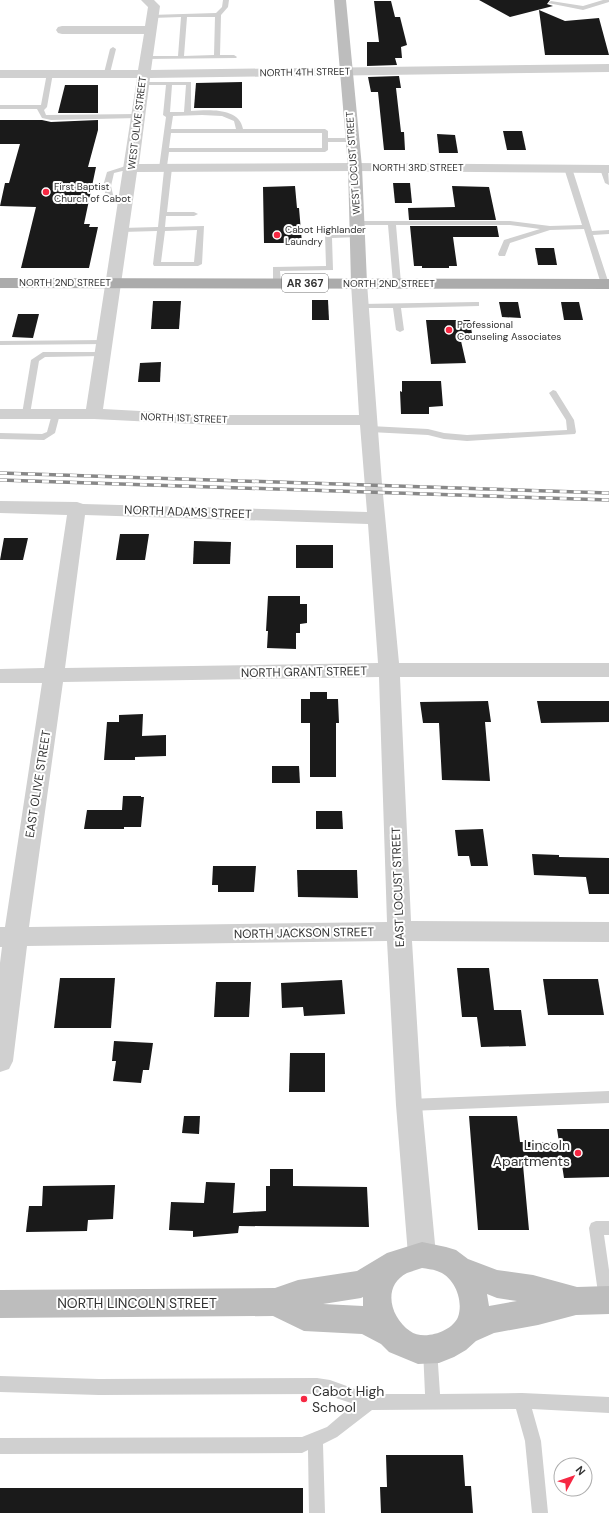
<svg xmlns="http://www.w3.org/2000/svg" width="609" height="1513" font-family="'DM Sans',sans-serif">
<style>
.building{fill:#1a1a1a}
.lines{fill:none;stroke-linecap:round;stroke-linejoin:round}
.lane{fill:#d0d0d0;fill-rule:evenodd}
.street{fill:#d0d0d0;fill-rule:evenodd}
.secondary{fill:#bdbdbd;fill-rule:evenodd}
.primary{fill:#ababab;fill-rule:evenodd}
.rail-casing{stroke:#888;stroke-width:3.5}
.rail{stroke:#fff;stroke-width:2.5;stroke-dasharray:7;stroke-linecap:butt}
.poi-dot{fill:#f62843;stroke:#fff;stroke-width:1.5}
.labels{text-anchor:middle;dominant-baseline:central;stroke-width:4;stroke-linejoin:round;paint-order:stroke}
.far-street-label{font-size:10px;fill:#333;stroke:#fff}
.far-poi-label{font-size:10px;fill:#333;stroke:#fff;text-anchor:start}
.shield{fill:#fff;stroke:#707070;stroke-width:1}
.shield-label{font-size:11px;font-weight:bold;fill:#333}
.street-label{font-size:12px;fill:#333;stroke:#fff}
.near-poi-label{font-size:14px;fill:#333;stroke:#fff;text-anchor:end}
.near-street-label{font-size:14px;fill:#333;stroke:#fff}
</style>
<rect width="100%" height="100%" fill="#fff"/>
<g class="building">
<polygon points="479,0 550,0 547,4 553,6 510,17"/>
<polygon points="374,1 391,1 395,17 400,17 407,45 401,47 402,58 395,58 397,65 367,66 367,42 379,42"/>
<polygon points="539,10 565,21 599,18 609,55 545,55"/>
<polygon points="399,76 401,88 396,88 401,132 404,132 405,150 384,150 378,92 371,92 368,77"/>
<polygon points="242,82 242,108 194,108 196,83"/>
<polygon points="65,85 98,85 98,113 58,113"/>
<polygon points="0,120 42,120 51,122 98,120 98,130 88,167 96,167 84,224 90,224 89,227 98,227 89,268 21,268 36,207 0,206 5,183 9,183 20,144 0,144"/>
<polygon points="503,131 522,131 526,150 507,150"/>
<polygon points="437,134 455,135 458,153 439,153"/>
<polygon points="393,183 410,183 412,203 395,203"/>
<polygon points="295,186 297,208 299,208 302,243 264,243 263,187"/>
<polygon points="452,186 489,187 496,220 409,220 408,208 455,207"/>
<polygon points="410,226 497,226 499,237 453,237 457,266 449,266 449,268 422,268 422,266 414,266"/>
<polygon points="535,248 554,248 557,265 538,265"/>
<polygon points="312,300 328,300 329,320 312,320"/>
<polygon points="153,301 181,301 179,329 151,329"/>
<polygon points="499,302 518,302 521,318 502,317"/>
<polygon points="561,302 579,302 583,320 564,320"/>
<polygon points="18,314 39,314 33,338 12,337"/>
<polygon points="426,320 470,320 473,341 461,341 466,363 431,364"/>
<polygon points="161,362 160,382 138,382 140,363"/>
<polygon points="402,381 441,381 443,406 429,407 429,414 401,414 400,391 402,392"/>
<polygon points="120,534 149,534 145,560 116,560"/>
<polygon points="4,538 28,538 23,560 0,560"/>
<polygon points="194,541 231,542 230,564 193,564"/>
<rect x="296" y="545" width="37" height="23"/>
<polygon points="268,596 300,596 300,604 307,604 307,623 300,624 300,633 296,633 296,649 267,648 268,631 266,631"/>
<polygon points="310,692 327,692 327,699 338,699 339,723 336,723 336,777 310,777 310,723 301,723 301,699 310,699"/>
<polygon points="488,701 491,722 485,722 490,781 442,780 439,723 423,723 420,702"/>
<polygon points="537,701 609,701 609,722 541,723"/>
<polygon points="143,714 142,736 166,735 166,756 135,757 135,760 104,760 107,722 119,722 119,715"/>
<polygon points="272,766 299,766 300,783 272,783"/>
<polygon points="123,796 141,796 141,797 144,797 141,827 124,827 124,829 84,829 87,810 122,810"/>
<polygon points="316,811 342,811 343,829 316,829"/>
<polygon points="483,829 488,866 471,866 469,856 458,856 455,830"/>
<polygon points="532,854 559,855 559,857 609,858 609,894 589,894 586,877 534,875"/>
<polygon points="213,866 256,866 254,892 218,892 218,885 212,885"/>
<polygon points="297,870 357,870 358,898 298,897"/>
<polygon points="457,968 489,968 494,1010 521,1010 526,1046 481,1047 477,1017 462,1017"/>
<polygon points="60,978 115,978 111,1028 54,1028"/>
<polygon points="543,979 598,979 604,1015 548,1015"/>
<polygon points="342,980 345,1014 304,1016 303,1007 282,1008 281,983"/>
<polygon points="216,982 251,982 249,1017 214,1017"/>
<polygon points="114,1041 153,1043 149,1070 143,1070 141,1083 113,1081 116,1061 112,1061"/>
<polygon points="290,1053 325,1053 325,1092 289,1092"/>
<polygon points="184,1116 200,1116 199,1134 182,1133"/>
<polygon points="469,1116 517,1116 520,1142 559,1142 557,1129 609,1129 609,1177 564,1178 562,1165 523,1165 529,1230 478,1230"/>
<polygon points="270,1169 293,1169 293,1186 367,1187 369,1227 239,1226 238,1233 193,1237 193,1231 169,1230 171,1202 204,1203 206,1182 235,1183 233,1213 266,1211 266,1186 270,1186"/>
<polygon points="115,1185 113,1219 88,1220 87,1231 26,1232 29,1206 42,1206 43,1186"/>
<polygon points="386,1455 463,1455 465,1486 471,1486 473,1513 381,1513 380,1487 387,1487"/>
<rect x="0" y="1488" width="303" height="25"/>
</g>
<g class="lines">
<g class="lane">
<path d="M223,0H229L228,7L221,15L220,55H234L237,57L236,58L144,59V57L146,56H178L181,17L152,18L149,16L150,15L216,13L222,7ZM187,17H215L214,55L184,56Z"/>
<polygon points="603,0 609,0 609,2 583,10 548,3 551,1 583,6"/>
<polygon points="113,47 116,49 110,73 105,74 104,73 110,49"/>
<polygon points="50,71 53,73 47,107 44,110 46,115 138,114 141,116 138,118 51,120 42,118 37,109 0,109 0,105 41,105 47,73"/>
<path d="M141,82H191V111C208,110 239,107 243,129H325L328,131V138H353L356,140L353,142H328V150L325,152H169L167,166L172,168L167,212H194L198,214L194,216H166L165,227L204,226L202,264L198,266H154L153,264L157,231L122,232L118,230L122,228L158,227L164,170L159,168L166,117L163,115L166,85H143L140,83ZM172,85H186L184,112H170ZM202,115L222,116L234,121L236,129H171L173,116ZM171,133H322V148H169ZM197,230L194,262H161L165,231Z"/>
<polygon points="132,164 135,164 135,168 114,173 111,186 114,199 130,204 126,206 108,202 103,186 107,172"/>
<polygon points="565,166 568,166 572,168 592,231 609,230 609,234 593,235 609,284 608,286 602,286 601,284 584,229 550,230 510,243 505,256 499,256 498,254 504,240 540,229 510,225 396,225 401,283 397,285 393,283 388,225 357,225 353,223 357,221 510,221 550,226 582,225 564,168"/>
<polygon points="601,167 607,167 608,169 609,185 605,183 600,169"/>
<polygon points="357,233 360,233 360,237 332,238 333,270 280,271 281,283 277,285 273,283 273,267 326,266 325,234"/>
<polygon points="476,302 479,302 479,306 401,308 404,330 400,332 396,330 393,308 361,308 357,306 361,304"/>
<polygon points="104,340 107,340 108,342 107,344 0,345 0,341"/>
<polygon points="43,352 103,352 107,354 103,356 45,357 39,361 30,414 26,417 23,416 22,414 31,360"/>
<polygon points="553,390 556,391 574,420 576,432 575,434 467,441 444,439 428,435 370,432 366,429 370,426 428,429 444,433 467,435 567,430 566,420 549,393"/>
<polygon points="56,411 60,414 55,433 44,440 0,439 0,433 42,434 47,432 52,414"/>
<polygon points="609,1091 609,1103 409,1111 404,1109 402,1105 404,1101 409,1099"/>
<polygon points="596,1221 609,1221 609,1235 604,1235 609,1270 609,1306 606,1307 601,1305 599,1300 589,1228 591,1223"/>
<polygon points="430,1342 435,1344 437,1349 440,1394 522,1393 609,1397 609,1413 532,1409 541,1441 548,1513 532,1513 525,1441 516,1409 372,1410 337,1437 323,1444 325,1513 309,1513 308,1450 302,1453 0,1454 0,1438 302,1437 327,1427 354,1404 330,1396 317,1394 99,1395 0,1392 0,1376 99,1379 317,1378 330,1380 369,1394 425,1394 423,1349 425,1344"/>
</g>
<path class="street" d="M141,0H154L160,6L151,70L609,64V72L150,78L139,164L355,163L609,165V173L355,171L137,172L103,409L214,415H359L351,283L353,280L359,278L365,280L367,283L382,484L399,663H609V677H400L411,921L609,922V942L412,941L422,1105L436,1255L432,1264L422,1268L412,1264L408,1255L396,1105L387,941L27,946L13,1061L9,1069L0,1072V963L2,947H0V927H5L42,683H0V669L44,668L67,515L0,513V501L77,502L83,504L367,512L360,425H214L94,419H0V409H86L137,78H0V70H138L144,34H62L58,33L56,30L58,27L62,26H145L148,7ZM85,515L368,524L378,663L65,668ZM379,677L387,922L29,927L63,682Z"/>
<g class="secondary">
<polygon points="334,0 346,0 362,167 367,283 365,286 359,288 353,286 351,283 348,167"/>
<path d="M422,1242L446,1247L456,1250L468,1259L497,1270L533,1275L577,1287L609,1286V1314L576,1315L538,1325L494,1333L476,1341L466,1350L454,1357L439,1363L418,1364L389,1352L381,1344L362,1334L304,1331L273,1316L0,1318V1290L275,1288L298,1280L357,1271L387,1253ZM422,1268C427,1269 432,1269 437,1271C454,1276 464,1300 458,1317C452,1332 423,1341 410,1331C390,1317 382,1286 407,1273C412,1271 417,1270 422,1268ZM487,1294L497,1298L517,1301L489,1306ZM363,1297V1306L323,1304L361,1298Z"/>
</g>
<polygon class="primary" points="0,278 609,279 609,289 0,288"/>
<g class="rail-casing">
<g id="rail">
<polyline points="0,473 609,493"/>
<polyline points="0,480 609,500"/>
</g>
</g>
<use href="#rail" class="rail"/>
</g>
<g class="poi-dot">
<circle cx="46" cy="192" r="4"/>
<circle cx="277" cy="235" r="4"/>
<circle cx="449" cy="330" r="4"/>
<circle cx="578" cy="1153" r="4"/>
<circle cx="304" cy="1399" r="4"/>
</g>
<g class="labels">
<g class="far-street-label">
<text transform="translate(305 72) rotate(-1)">NORTH 4TH STREET</text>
<text transform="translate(137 123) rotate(-83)">WEST OLIVE STREET</text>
<text transform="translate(353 163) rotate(-94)">WEST LOCUST STREET</text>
<text x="418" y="167">NORTH 3RD STREET</text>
<text x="65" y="282">NORTH 2ND STREET</text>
<text x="389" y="283">NORTH 2ND STREET</text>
<text transform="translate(184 418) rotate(2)">NORTH 1ST STREET</text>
</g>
<g class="far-poi-label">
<text x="54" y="186">First Baptist<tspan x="54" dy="12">Church of Cabot</tspan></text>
<text x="285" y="229">Cabot Highlander<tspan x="285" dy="12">Laundry</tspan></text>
<text x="457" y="324">Professional<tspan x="457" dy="12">Counseling Associates</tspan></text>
</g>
<rect class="shield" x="282" y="274" width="46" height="18" rx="3"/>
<g class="shield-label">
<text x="305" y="283">AR 367</text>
</g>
<g class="street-label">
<text transform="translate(188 512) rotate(2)">NORTH ADAMS STREET</text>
<text transform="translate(304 672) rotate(-1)">NORTH GRANT STREET</text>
<text transform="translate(38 784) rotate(-81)">EAST OLIVE STREET</text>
<text transform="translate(398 887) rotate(-92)">EAST LOCUST STREET</text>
<text transform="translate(304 933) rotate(-1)">NORTH JACKSON STREET</text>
</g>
<g class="near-poi-label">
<text x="570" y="1145">Lincoln<tspan x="570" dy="16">Apartments</tspan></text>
<text x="312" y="1391" text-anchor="start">Cabot High<tspan x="312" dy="16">School</tspan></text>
</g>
<g class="near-street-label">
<text x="137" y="1303">NORTH LINCOLN STREET</text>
</g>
</g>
<g transform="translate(573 1477) rotate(50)"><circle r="19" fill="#ffffff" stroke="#adadad"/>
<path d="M0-3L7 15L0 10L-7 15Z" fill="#f62843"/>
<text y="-6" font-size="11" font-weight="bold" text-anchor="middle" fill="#333333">N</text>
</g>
</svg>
